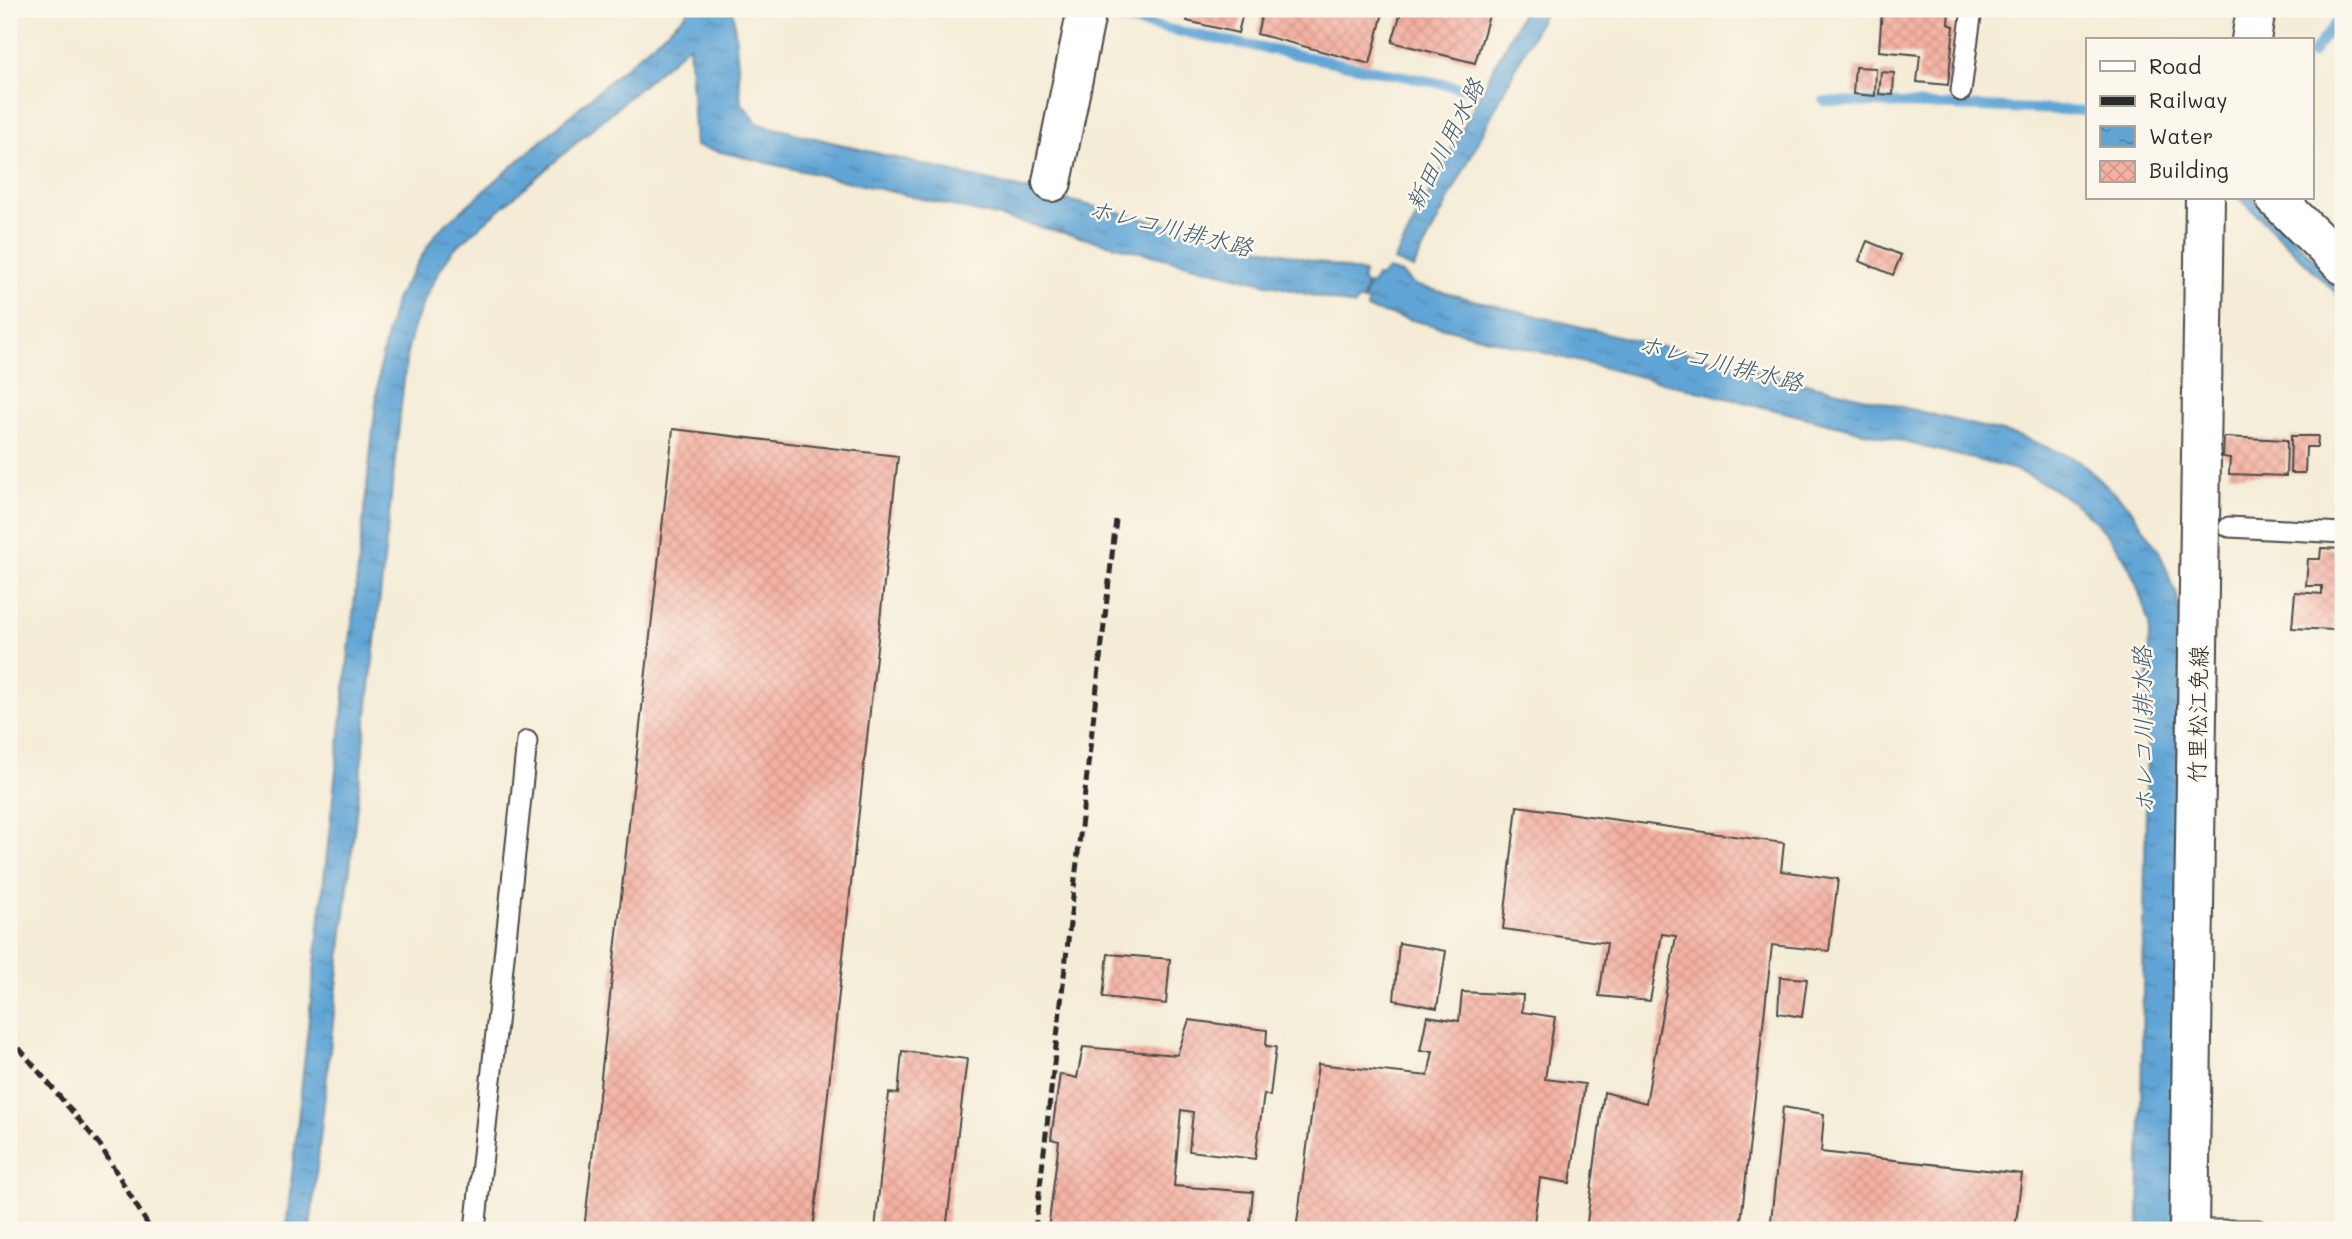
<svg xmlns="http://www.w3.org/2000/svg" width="2352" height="1239" font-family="Mali,'Klee One',sans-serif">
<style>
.water{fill:url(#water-ripples);stroke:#466880;stroke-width:2}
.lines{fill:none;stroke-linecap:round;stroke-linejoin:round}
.stream{stroke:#61a5d5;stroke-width:10}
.building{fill:url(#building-cross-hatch)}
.service-casing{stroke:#494845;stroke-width:23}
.minor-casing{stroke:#494845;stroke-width:42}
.service{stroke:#fff;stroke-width:19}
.minor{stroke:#fff;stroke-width:38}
.rail{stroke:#2b2b2b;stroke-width:5;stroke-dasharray:10 5;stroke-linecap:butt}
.labels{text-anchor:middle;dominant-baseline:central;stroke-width:5;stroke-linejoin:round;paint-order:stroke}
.street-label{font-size:23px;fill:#2b2b2b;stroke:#fbf7ec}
.water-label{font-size:24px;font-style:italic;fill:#415c6f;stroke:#fbf7ec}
</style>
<defs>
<pattern id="water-ripples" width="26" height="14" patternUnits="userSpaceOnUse" patternTransform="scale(1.75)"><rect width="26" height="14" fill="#61a5d5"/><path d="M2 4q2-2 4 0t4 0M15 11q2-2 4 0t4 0" fill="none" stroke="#5087ad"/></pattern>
<pattern id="building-cross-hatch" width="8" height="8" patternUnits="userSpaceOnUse" patternTransform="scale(1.75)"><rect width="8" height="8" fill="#f4b1a2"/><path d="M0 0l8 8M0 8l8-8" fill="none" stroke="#d1988c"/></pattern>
</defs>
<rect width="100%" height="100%" fill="#fbf7ec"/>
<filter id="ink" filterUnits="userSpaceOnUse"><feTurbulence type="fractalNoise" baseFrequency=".0143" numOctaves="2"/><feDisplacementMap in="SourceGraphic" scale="14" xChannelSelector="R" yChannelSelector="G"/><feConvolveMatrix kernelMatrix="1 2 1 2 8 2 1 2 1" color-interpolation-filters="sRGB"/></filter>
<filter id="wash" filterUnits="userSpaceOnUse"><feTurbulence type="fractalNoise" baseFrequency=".00686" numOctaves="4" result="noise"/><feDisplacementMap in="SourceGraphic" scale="28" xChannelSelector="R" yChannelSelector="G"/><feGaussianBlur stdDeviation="1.57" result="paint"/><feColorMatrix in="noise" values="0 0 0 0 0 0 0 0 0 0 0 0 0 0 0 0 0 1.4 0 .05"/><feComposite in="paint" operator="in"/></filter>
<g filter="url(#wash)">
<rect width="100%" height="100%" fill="#f4ecd6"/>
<g class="water">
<path d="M687,9H733L741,102L758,124L1364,273L1362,282L1366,284L1362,301L1358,300L1355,306L1000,217L695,146L689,45L453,250C431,281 416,314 407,352L310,1230H286L380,366L395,300L436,233L687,13Z"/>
<polygon points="1524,9 1546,9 1413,269 1394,261"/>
<polygon points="2240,198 2253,198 2343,288 2343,300"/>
<path d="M1388,270L1402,274L1414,285L2022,437L2078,460L2128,505L2159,551L2177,595L2182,626L2175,1230H2139L2149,624C2143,604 2137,581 2127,563C2103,519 2058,487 2013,469L1367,309L1368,302L1364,301L1368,284L1372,285L1376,276L1379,277Z"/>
</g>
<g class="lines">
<g class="stream">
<polyline points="1060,9 1067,10"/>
<polyline points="1107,17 1463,88"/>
<polyline points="2312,54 2343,13"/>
<polyline points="1824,101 2088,111"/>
</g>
</g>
<g id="blocks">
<g class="building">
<polygon points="1190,9 1244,9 1238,33 1187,21"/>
<polygon points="1263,9 1384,9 1370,64 1257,34"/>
<polygon points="1402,9 1483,9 1490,12 1475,63 1392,42"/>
<polygon points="1882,9 1949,9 1948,24 1954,26 1948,85 1917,82 1920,55 1879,51"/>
<polygon points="1855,67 1876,68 1875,96 1853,94"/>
<polygon points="1881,72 1894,73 1893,95 1879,94"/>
<polygon points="1867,241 1901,255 1893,275 1859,261"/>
<polygon points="673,429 898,456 813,1230 584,1230"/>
<polygon points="2291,436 2318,436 2317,447 2306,447 2305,473 2290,473"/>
<polygon points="2224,437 2287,440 2286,476 2229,474 2230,458 2223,457"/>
<polygon points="2321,548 2343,549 2343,612 2335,612 2334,630 2292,628 2295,592 2322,594 2322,586 2306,586 2308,559 2320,559"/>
<polygon points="1517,806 1784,843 1781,871 1838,879 1829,951 1772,945 1740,1230 1586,1230 1604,1092 1646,1103 1676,936 1662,934 1650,1001 1599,996 1607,943 1503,929"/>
<polygon points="1399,943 1446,951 1437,1008 1394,1000"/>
<polygon points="1108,954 1170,959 1166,1004 1103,997"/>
<polygon points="1780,977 1807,979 1802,1017 1778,1013"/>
<polygon points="1462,992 1523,995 1522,1012 1555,1017 1545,1079 1585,1084 1570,1183 1540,1178 1533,1230 1296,1230 1318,1064 1428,1076 1433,1051 1420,1051 1427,1016 1459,1021"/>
<polygon points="1189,1020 1267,1030 1266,1046 1276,1047 1270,1096 1264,1094 1255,1159 1189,1151 1193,1112 1181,1110 1174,1186 1253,1192 1249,1230 1048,1230 1059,1141 1051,1139 1060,1074 1077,1078 1083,1047 1177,1055"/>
<polygon points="902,1051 967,1059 946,1230 875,1230 889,1093 898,1094"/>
<polygon points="1783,1107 1824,1114 1821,1152 2022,1174 2015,1230 1770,1230"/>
</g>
</g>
</g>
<g filter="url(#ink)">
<use href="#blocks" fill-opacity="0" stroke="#494845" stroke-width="2"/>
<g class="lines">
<g class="service-casing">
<g id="service">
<polyline points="1961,91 1972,9"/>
<polyline points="2229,527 2343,533"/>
<polyline points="475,1230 527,741"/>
<polyline points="2189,1230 2258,1230"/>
</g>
</g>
<g class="minor-casing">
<g id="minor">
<polyline points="2251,40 2256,9"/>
<polyline points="1052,182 1087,9"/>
<polyline points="2275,198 2343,265"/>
<polyline points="2189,1230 2205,198"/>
</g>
</g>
<use href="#service" class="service"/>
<use href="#minor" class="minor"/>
<g class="rail">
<polyline points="9,1036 100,1145 151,1230"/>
<polyline points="1035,1230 1116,520"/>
</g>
</g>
</g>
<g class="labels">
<g class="street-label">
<text transform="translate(2197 714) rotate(-89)">竹里松江免線</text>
</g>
<g class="water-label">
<text transform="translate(1444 144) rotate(-63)">新田川用水路</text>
<text transform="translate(1171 227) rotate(14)">ホレコ川排水路</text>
<text transform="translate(1721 362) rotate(14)">ホレコ川排水路</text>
<text transform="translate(2142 730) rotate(-91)">ホレコ川排水路</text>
</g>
</g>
<rect width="2352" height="1239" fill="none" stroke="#fbf7ec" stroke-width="35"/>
<rect x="2086" y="38" width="228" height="161" fill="#fbf7ec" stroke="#a8a59f" stroke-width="2"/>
<rect x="2100" y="61" width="35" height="10" fill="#ffffff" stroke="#a8a59f" stroke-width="2"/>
<text x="2149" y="74" font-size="21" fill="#2b2b2b">Road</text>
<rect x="2100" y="96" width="35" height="10" fill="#2b2b2b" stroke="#a8a59f" stroke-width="2"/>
<text x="2149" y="108" font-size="21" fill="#2b2b2b">Railway</text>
<rect x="2100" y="126" width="35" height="21" fill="url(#water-ripples)" stroke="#a8a59f" stroke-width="2"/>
<text x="2149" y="144" font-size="21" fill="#2b2b2b">Water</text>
<rect x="2100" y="161" width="35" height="21" fill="url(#building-cross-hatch)" stroke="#a8a59f" stroke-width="2"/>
<text x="2149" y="178" font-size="21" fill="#2b2b2b">Building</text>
</svg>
